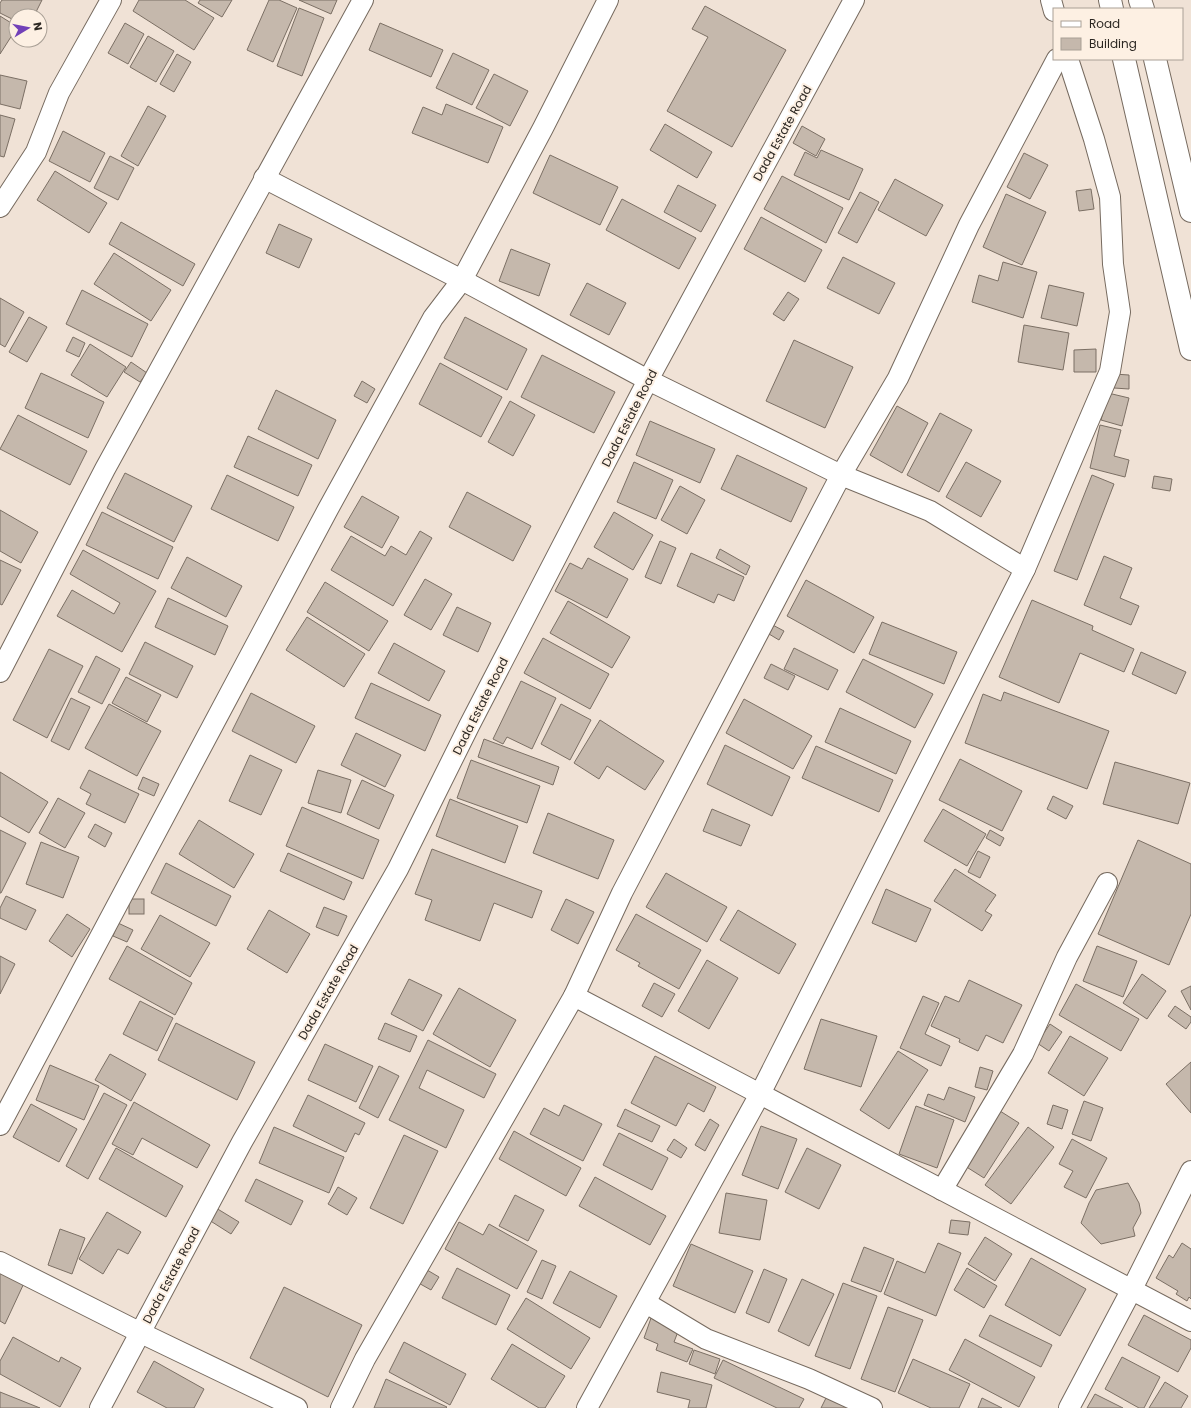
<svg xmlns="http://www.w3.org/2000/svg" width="1191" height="1408" font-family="Poppins,sans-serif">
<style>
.building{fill:#c5b8ac;stroke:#7b6f64}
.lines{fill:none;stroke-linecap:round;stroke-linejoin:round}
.minor-casing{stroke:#766a5f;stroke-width:22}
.trunk-casing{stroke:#766a5f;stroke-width:24}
.minor{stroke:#fff;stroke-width:20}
.trunk{stroke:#fff;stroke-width:22}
.labels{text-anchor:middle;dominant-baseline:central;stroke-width:4;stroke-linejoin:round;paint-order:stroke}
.street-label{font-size:12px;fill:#2c2722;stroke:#fdf0e3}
</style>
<rect width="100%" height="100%" fill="#f0e2d6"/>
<g class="building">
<polygon points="2,0 42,0 34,16 16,16 16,21 0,13 0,3"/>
<polygon points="139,0 185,0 214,18 194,50 133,11"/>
<polygon points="200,0 232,0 222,17 198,3"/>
<polygon points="269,0 279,0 297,8 273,62 247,50"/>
<polygon points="299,0 337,0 331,14"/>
<polygon points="705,6 786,50 732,147 667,111 708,37 692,29"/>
<polygon points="299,8 324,18 302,76 277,66"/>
<polygon points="0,16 16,26 16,29 0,54"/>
<polygon points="125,23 144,34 128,64 108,53"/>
<polygon points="380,23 443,50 431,77 369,50"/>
<polygon points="148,36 174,51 156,82 130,67"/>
<polygon points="453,53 489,70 472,105 436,88"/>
<polygon points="177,54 191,62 174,92 160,84"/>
<polygon points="494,74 528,91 510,126 476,108"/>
<polygon points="0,75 27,81 20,109 0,104"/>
<polygon points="446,104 503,127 488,163 412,133 423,107 442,115"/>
<polygon points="148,106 166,116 138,166 121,156"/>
<polygon points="0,115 15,119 4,157 0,156"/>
<polygon points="665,124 712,152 697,178 650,150"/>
<polygon points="802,126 825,139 816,156 793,143"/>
<polygon points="63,131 105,153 90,182 49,161"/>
<polygon points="821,150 863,169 849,200 794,175 805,152 817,158"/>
<polygon points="1024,153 1048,165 1030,199 1007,187"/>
<polygon points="550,155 618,187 600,225 533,193"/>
<polygon points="110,156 134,168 118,200 94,188"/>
<polygon points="55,171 107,203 89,233 37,200"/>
<polygon points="782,176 843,208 826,243 764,209"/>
<polygon points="895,179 943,205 926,236 878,210"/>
<polygon points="678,185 716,205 701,232 664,212"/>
<polygon points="1091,189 1094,209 1079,211 1076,191"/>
<polygon points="860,192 879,202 857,243 838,233"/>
<polygon points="1006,194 1046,212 1022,265 983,247"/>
<polygon points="622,199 696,238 679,269 606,230"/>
<polygon points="761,217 822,250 805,282 744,249"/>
<polygon points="121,222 195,264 183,286 109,244"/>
<polygon points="279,224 312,239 299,268 266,253"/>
<polygon points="511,249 550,264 539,296 499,281"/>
<polygon points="114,253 171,290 151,321 94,284"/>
<polygon points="843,257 895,283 879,314 827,288"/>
<polygon points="1003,262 1037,272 1023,318 972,302 979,275 998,281"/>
<polygon points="587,283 626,303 609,335 570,315"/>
<polygon points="1049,285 1084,293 1077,326 1041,318"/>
<polygon points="82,290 148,324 132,357 66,324"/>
<polygon points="788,292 799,299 784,321 773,314"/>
<polygon points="0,298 24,312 5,347 0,344"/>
<polygon points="29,317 47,327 27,362 9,352"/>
<polygon points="465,317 527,349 507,390 444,358"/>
<polygon points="1024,325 1069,333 1063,370 1018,362"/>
<polygon points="73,337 85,343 79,357 66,351"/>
<polygon points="794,340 853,367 825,428 766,401"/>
<polygon points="90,344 126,367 107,397 71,375"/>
<polygon points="1096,349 1096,372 1074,372 1074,350"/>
<polygon points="542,355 615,392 594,433 521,397"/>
<polygon points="131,362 147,373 140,382 124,372"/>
<polygon points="440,363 502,397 481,437 419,404"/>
<polygon points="41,373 104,402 88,438 25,408"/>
<polygon points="1114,374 1129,375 1129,389 1114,388"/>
<polygon points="362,381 375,389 367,403 354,396"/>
<polygon points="276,390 336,420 318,459 258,429"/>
<polygon points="1108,393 1129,398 1122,426 1101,420"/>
<polygon points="510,401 535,415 513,456 488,442"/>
<polygon points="897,406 928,423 902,473 870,455"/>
<polygon points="940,413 972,430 939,492 907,475"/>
<polygon points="18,415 87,451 70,485 0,449"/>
<polygon points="650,421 715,449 700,483 636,455"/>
<polygon points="1100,425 1121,430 1114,456 1129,460 1125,477 1090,468"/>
<polygon points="248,436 312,465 298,496 234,467"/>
<polygon points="737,455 807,488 791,522 721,489"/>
<polygon points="634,462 673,480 656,519 617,502"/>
<polygon points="966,462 1001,481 981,517 946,497"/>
<polygon points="125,473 192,506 174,542 107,508"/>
<polygon points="227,475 294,507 278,541 211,509"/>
<polygon points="1092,475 1114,484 1077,580 1054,571"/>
<polygon points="1154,476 1172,479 1170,491 1152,488"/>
<polygon points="680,486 705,500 687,534 661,520"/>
<polygon points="467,492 531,526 513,561 449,527"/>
<polygon points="362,496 399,517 382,548 344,527"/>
<polygon points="0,510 38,532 21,563 0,551"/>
<polygon points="102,512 173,547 158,579 86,545"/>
<polygon points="614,512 653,535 633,570 594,547"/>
<polygon points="420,531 432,538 393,606 331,570 351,536 385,556 391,546 406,555"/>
<polygon points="660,541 676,548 661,584 645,577"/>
<polygon points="720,549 750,566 746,575 716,558"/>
<polygon points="83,550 156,591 122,652 57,616 72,590 114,614 120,603 70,574"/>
<polygon points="691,553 744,577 734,601 718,594 714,603 677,586"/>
<polygon points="1104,556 1132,568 1120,598 1139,606 1131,625 1084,605"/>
<polygon points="187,557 242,586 226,617 171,588"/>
<polygon points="588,558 628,579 607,618 555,591 570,563 582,569"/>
<polygon points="0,560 21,570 2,605 0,604"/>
<polygon points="425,579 452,594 431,630 404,615"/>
<polygon points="806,580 874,617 854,653 787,616"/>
<polygon points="325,582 388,621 369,651 307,612"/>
<polygon points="168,598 228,626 215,655 155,627"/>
<polygon points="1032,600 1093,626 1092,630 1134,649 1124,672 1080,653 1059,703 999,677"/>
<polygon points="568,601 630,637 612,668 550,633"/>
<polygon points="457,607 491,623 478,652 443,635"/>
<polygon points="307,617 365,654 344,687 286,650"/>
<polygon points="882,622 957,652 944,684 869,654"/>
<polygon points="769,623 784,631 779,640 764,631"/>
<polygon points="543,638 609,674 590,709 524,673"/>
<polygon points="145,642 193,666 177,698 129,674"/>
<polygon points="394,643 445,671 429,701 378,673"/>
<polygon points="794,648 838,670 828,690 784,669"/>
<polygon points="49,649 83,666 47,738 13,720"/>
<polygon points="1141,652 1186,672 1176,694 1132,674"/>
<polygon points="96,656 120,669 102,704 78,692"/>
<polygon points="863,659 933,694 915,728 846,692"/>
<polygon points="771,664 795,676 788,690 764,678"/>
<polygon points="126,677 161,695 147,722 112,703"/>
<polygon points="521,681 556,698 532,749 507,737 503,744 493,739"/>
<polygon points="371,683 441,715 425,751 355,718"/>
<polygon points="1004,692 1109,731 1087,789 965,743 983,694 1001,701"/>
<polygon points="251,693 315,726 296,763 232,731"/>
<polygon points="71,698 90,707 69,750 51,741"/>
<polygon points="744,699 812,736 793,769 726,733"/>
<polygon points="109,704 161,731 137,776 85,748"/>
<polygon points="561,704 591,720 570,760 541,744"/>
<polygon points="840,708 911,741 896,774 825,742"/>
<polygon points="600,720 664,761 645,790 607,766 599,779 574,763"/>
<polygon points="356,733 401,755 385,787 341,765"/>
<polygon points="484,739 559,767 553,785 478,757"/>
<polygon points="725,745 790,777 772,816 707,784"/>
<polygon points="816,746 893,780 879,812 802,778"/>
<polygon points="250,755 282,770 261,815 229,801"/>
<polygon points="960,759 1022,791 1002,831 939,800"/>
<polygon points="471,760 540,786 527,823 457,798"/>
<polygon points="1115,762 1190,783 1178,824 1103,804"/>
<polygon points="89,770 139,794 125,823 86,804 91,794 80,788"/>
<polygon points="318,770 351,780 341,813 308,803"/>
<polygon points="0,772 48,802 29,833 0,816"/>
<polygon points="143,777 159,784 154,796 138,789"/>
<polygon points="362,780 394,795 379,829 347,814"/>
<polygon points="1053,796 1073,806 1066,819 1047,809"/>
<polygon points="58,798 85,813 65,848 39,833"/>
<polygon points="450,799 518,826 505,863 436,836"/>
<polygon points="302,807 379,840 363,879 286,846"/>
<polygon points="712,809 750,825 741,846 703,831"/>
<polygon points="943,809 986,834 967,866 924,841"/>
<polygon points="548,813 614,840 598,879 533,853"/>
<polygon points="199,820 254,854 234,888 179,854"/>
<polygon points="95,824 112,833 105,847 88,837"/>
<polygon points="0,830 26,843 1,893 0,893"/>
<polygon points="990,830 1004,838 1000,846 986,838"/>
<polygon points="1138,840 1191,864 1191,914 1169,965 1098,934"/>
<polygon points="41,842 79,857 63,898 26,884"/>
<polygon points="432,849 542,891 532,918 494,903 480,941 425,920 432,900 415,894"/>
<polygon points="978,851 990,857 980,878 968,872"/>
<polygon points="288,853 352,882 344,900 280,871"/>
<polygon points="166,863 231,896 216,926 151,893"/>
<polygon points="955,869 996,895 985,911 992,915 982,931 934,901"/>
<polygon points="666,873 727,907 707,942 646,907"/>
<polygon points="886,889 931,909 916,942 872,923"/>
<polygon points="6,896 36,910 26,930 0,918 0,908"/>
<rect x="129" y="899" width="15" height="15"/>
<polygon points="566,899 594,912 578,944 551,930"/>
<polygon points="324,907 347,916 338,936 316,927"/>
<polygon points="269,910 310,934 287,973 247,949"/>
<polygon points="738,910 796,944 779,974 720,940"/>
<polygon points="67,914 90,929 72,957 49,941"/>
<polygon points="636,914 701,950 679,989 638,966 640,963 616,950"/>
<polygon points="160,915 210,943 190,977 141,949"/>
<polygon points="118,923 133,930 127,942 113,936"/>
<polygon points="127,946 192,983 175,1015 109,979"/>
<polygon points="1097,946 1137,961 1123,997 1083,981"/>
<polygon points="0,956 15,964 0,994"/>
<polygon points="707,960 738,978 709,1029 678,1011"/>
<polygon points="1142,974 1166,991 1147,1019 1123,1003"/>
<polygon points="409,979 442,995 423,1031 391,1014"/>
<polygon points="969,980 1022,1005 1003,1043 986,1035 978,1051 959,1042 960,1039 931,1026 945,996 959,1002"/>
<polygon points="654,983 675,994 662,1017 642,1006"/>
<polygon points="1076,984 1139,1019 1121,1051 1059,1015"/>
<polygon points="1191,986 1191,1010 1181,991"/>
<polygon points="459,988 516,1020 490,1067 433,1034"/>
<polygon points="923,996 939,1003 925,1034 950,1046 941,1066 900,1048"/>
<polygon points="140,1001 173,1018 157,1051 123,1034"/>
<polygon points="1175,1006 1191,1017 1191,1022 1186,1029 1168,1016"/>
<polygon points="821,1019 877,1036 861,1087 804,1069"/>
<polygon points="176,1023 255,1062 237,1100 158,1060"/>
<polygon points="385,1023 417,1036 410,1052 378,1039"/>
<polygon points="1050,1024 1062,1032 1049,1051 1037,1043"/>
<polygon points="1070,1036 1108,1058 1084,1096 1048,1073"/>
<polygon points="428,1040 496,1074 484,1098 427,1070 419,1088 464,1110 446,1148 389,1120"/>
<polygon points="325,1044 373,1066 356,1102 308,1080"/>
<polygon points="898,1051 928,1070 889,1129 860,1110"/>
<polygon points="110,1054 146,1074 131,1101 95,1080"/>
<polygon points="655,1056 716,1087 704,1112 688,1103 676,1126 631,1103"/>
<polygon points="1191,1062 1191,1113 1166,1084"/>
<polygon points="50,1065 99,1086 84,1120 36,1100"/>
<polygon points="379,1066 399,1076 378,1118 359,1108"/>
<polygon points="980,1067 993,1071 987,1090 975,1087"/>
<polygon points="949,1087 975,1097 965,1122 924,1105 928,1094 944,1100"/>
<polygon points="104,1093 127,1105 88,1179 66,1166"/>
<polygon points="308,1095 365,1123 359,1135 355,1133 346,1152 293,1126"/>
<polygon points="1084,1101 1103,1108 1091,1141 1072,1134"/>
<polygon points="134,1102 210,1145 197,1168 142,1138 133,1155 112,1144"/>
<polygon points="31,1104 77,1129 59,1162 13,1137"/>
<polygon points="564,1105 602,1124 583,1161 530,1134 544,1108 559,1116"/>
<polygon points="1053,1105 1068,1110 1062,1129 1047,1124"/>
<polygon points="916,1106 954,1120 937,1168 899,1154"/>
<polygon points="625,1109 660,1126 652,1142 617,1126"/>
<polygon points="1000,1111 1019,1123 984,1178 965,1166"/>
<polygon points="710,1119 719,1125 705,1151 695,1145"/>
<polygon points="761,1126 797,1139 778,1189 742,1175"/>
<polygon points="274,1127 344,1157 329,1193 259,1163"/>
<polygon points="1028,1127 1054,1147 1011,1204 985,1185"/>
<polygon points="514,1131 581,1168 566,1196 499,1159"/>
<polygon points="619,1133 668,1158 652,1190 603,1165"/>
<polygon points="404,1135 438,1151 403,1224 370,1208"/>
<polygon points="674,1139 687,1148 681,1158 667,1150"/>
<polygon points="1072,1139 1107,1158 1086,1198 1064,1187 1073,1171 1059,1164"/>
<polygon points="116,1148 183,1186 166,1217 99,1179"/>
<polygon points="807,1148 841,1165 819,1209 785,1192"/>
<polygon points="595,1177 666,1216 650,1245 579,1206"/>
<polygon points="256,1179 303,1201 291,1225 245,1201"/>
<polygon points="1128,1183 1139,1203 1141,1213 1133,1228 1135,1236 1101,1244 1081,1223 1089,1203 1096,1190"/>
<polygon points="338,1187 357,1198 347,1215 328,1204"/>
<polygon points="726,1193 767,1200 760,1240 719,1233"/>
<polygon points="515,1195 544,1210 528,1241 499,1226"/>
<polygon points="216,1208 239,1222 231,1234 209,1220"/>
<polygon points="107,1212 141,1232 128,1254 118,1249 103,1274 79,1259"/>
<polygon points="951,1220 970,1222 968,1235 949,1233"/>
<polygon points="459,1222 483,1235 489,1224 537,1251 517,1289 445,1249"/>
<polygon points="60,1229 85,1238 72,1274 48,1265"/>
<polygon points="985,1237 1012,1254 995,1281 968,1264"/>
<polygon points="938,1243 961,1253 936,1316 884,1294 897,1261 925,1273"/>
<polygon points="1182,1243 1191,1249 1191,1299 1189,1297 1187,1301 1176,1294 1178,1291 1156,1278 1169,1255 1173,1258"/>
<polygon points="691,1244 753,1271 735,1313 673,1286"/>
<polygon points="864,1247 894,1259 881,1292 851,1281"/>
<polygon points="1031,1258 1086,1289 1060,1336 1005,1305"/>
<polygon points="542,1260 556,1266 542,1299 527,1292"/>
<polygon points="422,1267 439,1277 431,1290 415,1281"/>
<polygon points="457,1268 510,1295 496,1325 442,1298"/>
<polygon points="967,1268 997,1286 984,1308 954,1290"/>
<polygon points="0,1269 25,1281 5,1324 0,1321"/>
<polygon points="764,1269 787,1279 769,1323 746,1313"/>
<polygon points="570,1271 617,1296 600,1328 553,1303"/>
<polygon points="802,1279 834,1294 809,1346 778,1331"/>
<polygon points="843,1283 877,1296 850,1369 815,1356"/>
<polygon points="284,1287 362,1325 328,1397 250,1358"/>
<polygon points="526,1298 590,1338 571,1369 507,1329"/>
<polygon points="888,1307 923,1320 895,1392 861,1379"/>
<polygon points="990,1315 1052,1345 1041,1367 979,1336"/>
<polygon points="1144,1315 1191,1340 1191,1348 1178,1372 1128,1345"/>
<polygon points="651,1318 679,1329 674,1342 693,1349 687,1362 656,1350 658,1344 644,1338"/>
<polygon points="13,1337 59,1362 61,1357 81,1368 60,1407 0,1374 0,1361"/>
<polygon points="965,1339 1035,1377 1019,1407 949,1370"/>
<polygon points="404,1342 466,1374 450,1405 389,1372"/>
<polygon points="512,1344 565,1376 545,1408 539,1408 491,1379"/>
<polygon points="694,1350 720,1359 715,1374 689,1364"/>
<polygon points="1122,1357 1160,1377 1144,1408 1139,1408 1105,1389"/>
<polygon points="913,1359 970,1384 959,1408 931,1408 898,1393"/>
<polygon points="723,1360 804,1399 799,1408 777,1408 714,1378"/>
<polygon points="154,1361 204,1389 194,1408 167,1408 137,1392"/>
<polygon points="661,1372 712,1385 706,1408 688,1408 690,1400 657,1392"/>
<polygon points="386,1379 447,1407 446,1408 374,1408"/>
<polygon points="1165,1382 1188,1396 1181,1408 1149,1408"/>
<polygon points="0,1392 40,1408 0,1408"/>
<polygon points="1095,1394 1123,1408 1087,1408"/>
<polygon points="827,1396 853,1408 821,1408"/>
<polygon points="982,1398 1002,1408 978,1408"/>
</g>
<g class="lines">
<g class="minor-casing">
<g id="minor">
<polyline points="1051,0 1054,11"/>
<polyline points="264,178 462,280 648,380 841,475 930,511 1025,569 760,1094 587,1408"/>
<polyline points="0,207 36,152 59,93 111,0"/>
<polyline points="1025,569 1110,371 1120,312 1113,264 1110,197 1094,139 1068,59"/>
<polyline points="0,672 105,469 363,0"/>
<polyline points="574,996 1191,1321"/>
<polyline points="0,1125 327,511 433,318 462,280 543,128 608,0"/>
<polyline points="942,1190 1023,1054 1067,957 1107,883"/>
<polyline points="0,1262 141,1333 297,1408"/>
<polyline points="646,1303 706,1339 809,1379 872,1408"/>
<polyline points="100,1408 242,1142 398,869 469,726 648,380 854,0"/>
<polyline points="341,1408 365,1359 574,996 622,893 841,475 898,378 969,225 1057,59"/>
<polyline points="1069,1408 1132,1289 1191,1171"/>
</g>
</g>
<g class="trunk-casing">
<g id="trunk">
<polyline points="1110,0 1112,9"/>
<polyline points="1140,0 1143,9"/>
<polyline points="1124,59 1191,349"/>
<polyline points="1155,59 1191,211"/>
</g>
</g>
<use href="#minor" class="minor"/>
<use href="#trunk" class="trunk"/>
</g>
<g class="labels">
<g class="street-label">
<text transform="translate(782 133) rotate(-61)">Dada Estate Road</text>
<text transform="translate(629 418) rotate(-63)">Dada Estate Road</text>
<text transform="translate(480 706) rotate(-63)">Dada Estate Road</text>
<text transform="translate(328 992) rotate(-60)">Dada Estate Road</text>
<text transform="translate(171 1275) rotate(-62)">Dada Estate Road</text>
</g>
</g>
<rect x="1053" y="8" width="130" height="52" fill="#fdf0e3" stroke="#a9a096"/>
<rect x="1061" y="21" width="20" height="6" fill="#ffffff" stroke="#a9a096"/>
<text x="1089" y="28" font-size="12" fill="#2c2722">Road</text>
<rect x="1061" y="38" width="20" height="12" fill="#c5b8ac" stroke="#a9a096"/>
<text x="1089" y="48" font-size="12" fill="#2c2722">Building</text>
<g transform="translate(28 28) rotate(80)"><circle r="19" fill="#fdf0e3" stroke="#a9a096"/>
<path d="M0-3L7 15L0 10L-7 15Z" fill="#7240b8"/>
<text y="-6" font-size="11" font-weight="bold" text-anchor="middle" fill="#2c2722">N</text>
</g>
</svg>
